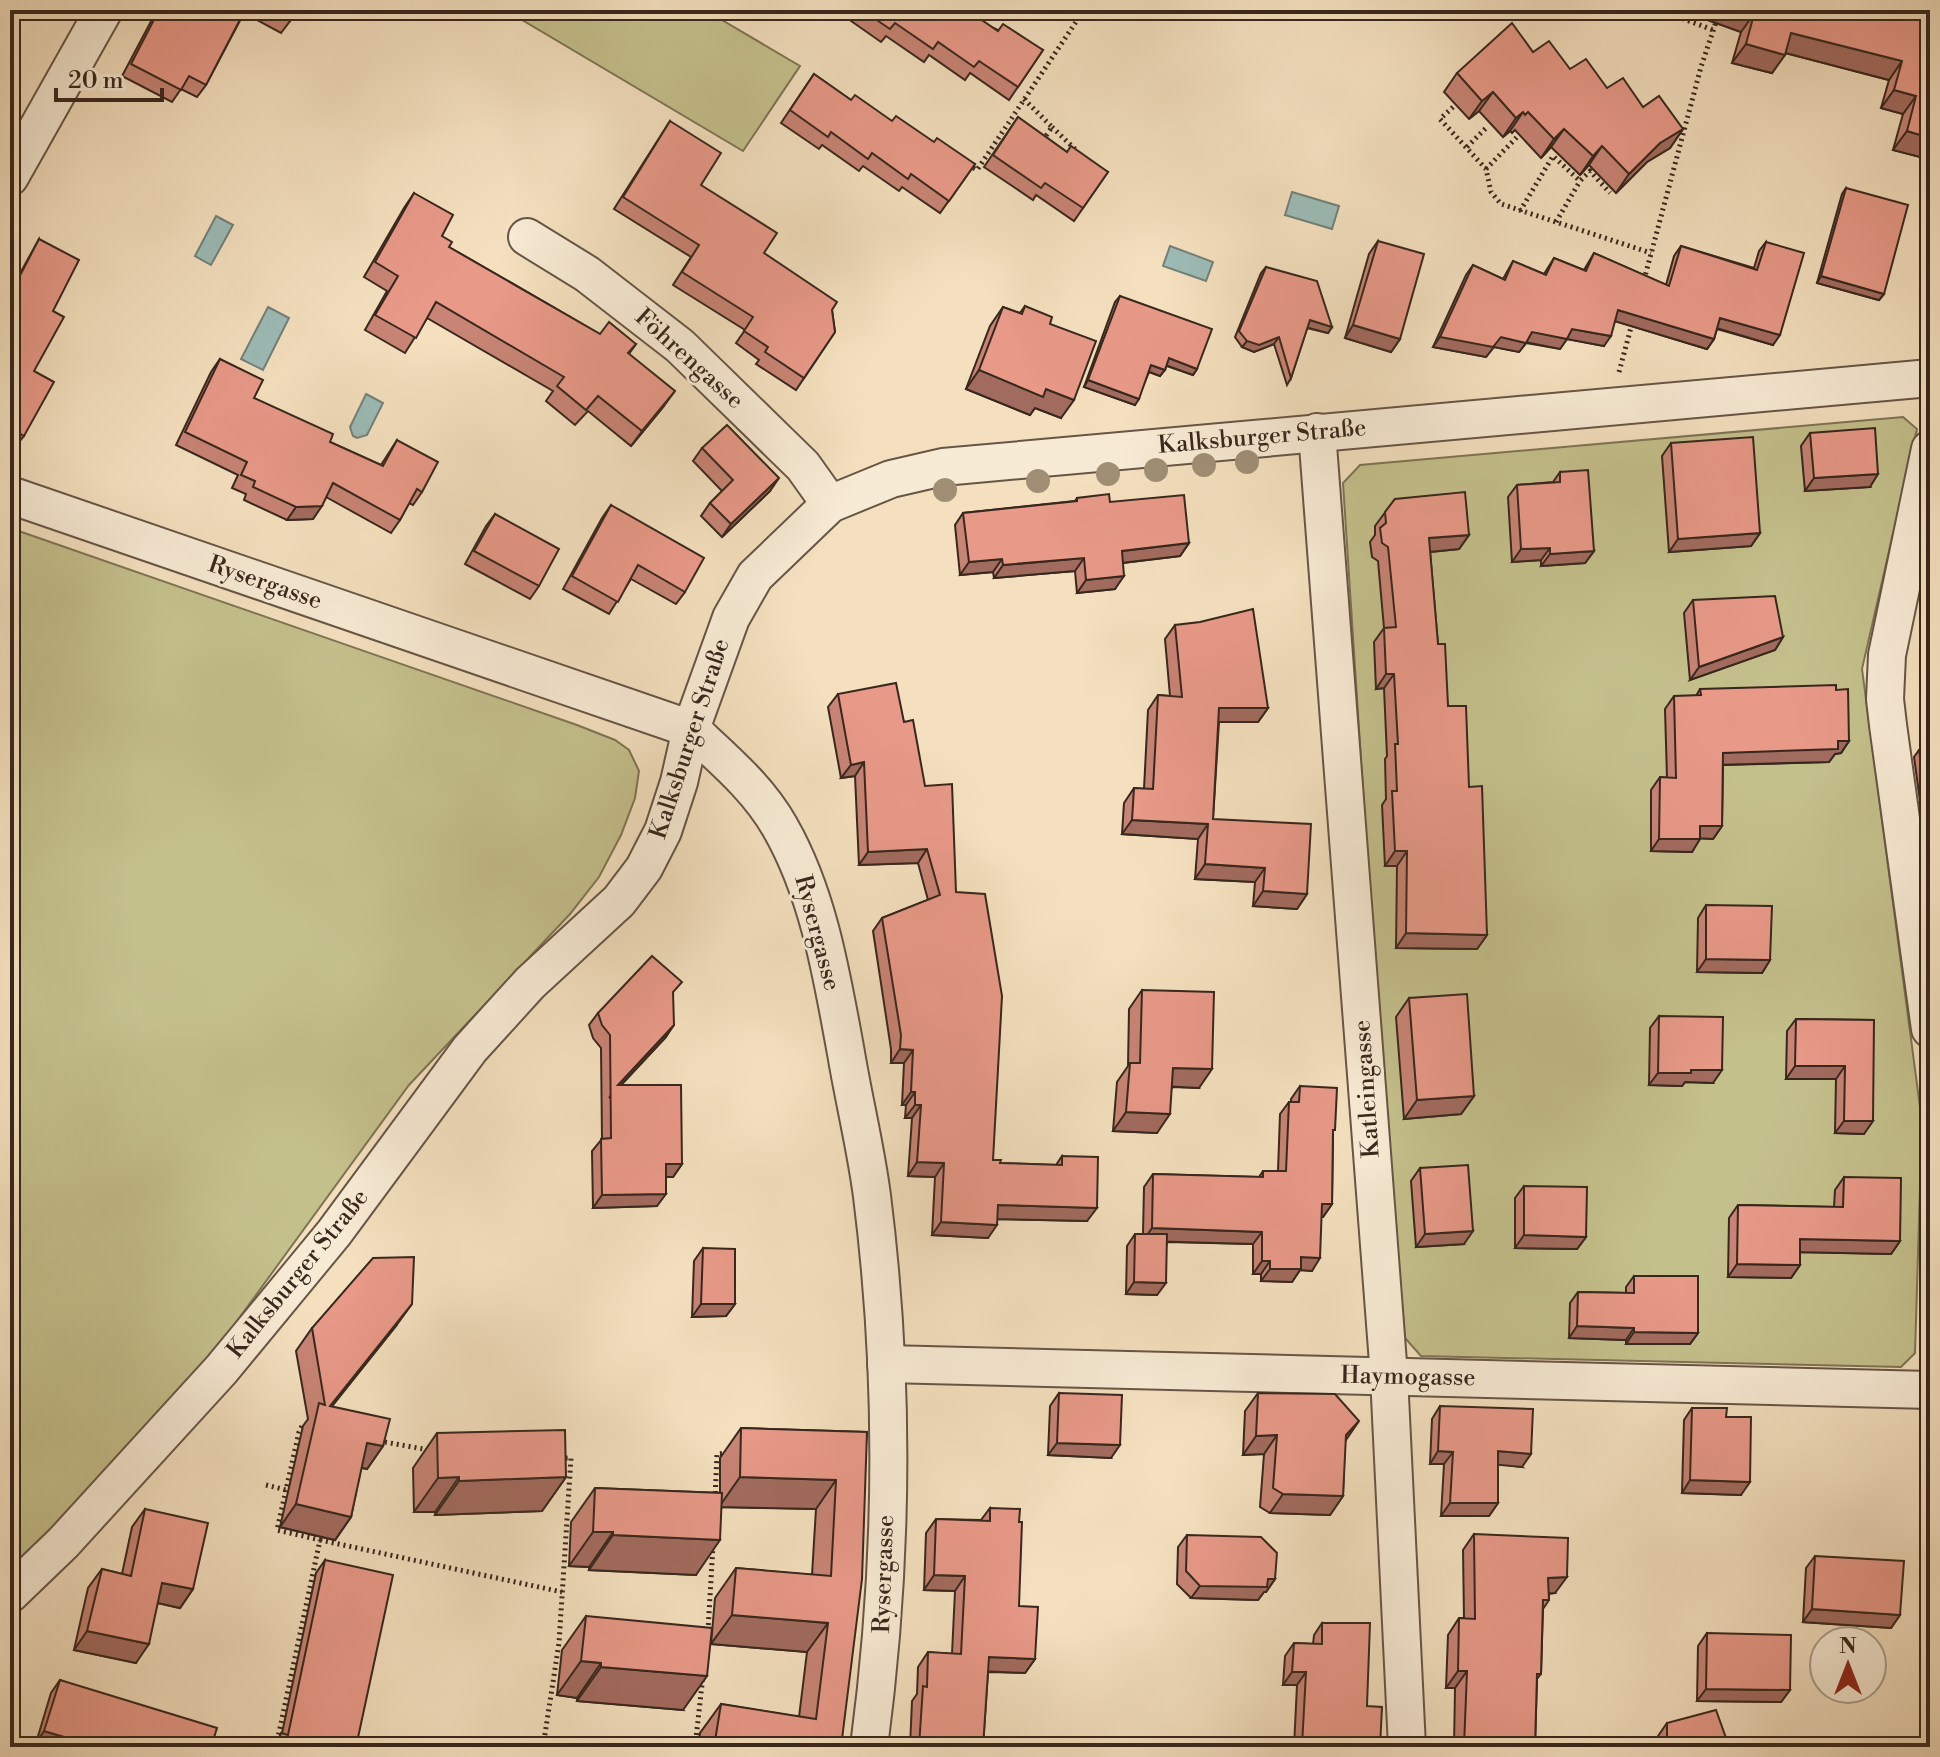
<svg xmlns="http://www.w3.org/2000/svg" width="1940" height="1757" font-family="'Libre Bodoni',serif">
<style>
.green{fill:#c4c08c;stroke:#7e7454;stroke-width:2}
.water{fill:#9cbcb7;stroke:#748079;stroke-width:2}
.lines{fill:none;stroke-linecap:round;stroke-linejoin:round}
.minor-casing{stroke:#675546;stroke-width:40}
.path{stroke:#38271d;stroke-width:5;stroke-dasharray:2 4;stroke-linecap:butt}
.minor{stroke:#f8ebd5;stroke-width:36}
.tree{fill:#a08f75}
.wall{fill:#c88475;stroke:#38271d;stroke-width:2}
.shaded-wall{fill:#a26b5f;stroke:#38271d;stroke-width:2}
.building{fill:#e89988;stroke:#38271d;stroke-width:2}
.labels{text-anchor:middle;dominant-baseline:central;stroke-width:6;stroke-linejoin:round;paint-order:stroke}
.street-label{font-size:24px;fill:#38271d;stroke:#f8ebd5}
</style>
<rect width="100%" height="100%" fill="#f4e0bf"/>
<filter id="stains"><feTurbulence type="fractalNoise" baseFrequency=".0025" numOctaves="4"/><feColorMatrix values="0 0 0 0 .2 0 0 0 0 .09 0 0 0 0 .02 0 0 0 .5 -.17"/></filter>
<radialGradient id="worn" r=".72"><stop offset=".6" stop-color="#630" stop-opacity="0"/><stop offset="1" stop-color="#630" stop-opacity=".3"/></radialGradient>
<g class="green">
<polygon points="705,10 800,66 743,151 507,11"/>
<polygon points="1903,417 1917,429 1862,669 1922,1122 1915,1353 1901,1367 1421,1356 1405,1338 1376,991 1343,483 1360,465"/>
<polygon points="10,528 577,725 615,740 629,750 639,771 635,798 621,835 599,877 570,914 409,1085 210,1358 53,1530 10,1571"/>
</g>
<g class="water">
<polygon points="1292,192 1339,206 1332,229 1285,215"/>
<polygon points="216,216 233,225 211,265 195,256"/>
<polygon points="1170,246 1213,262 1206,281 1163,266"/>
<polygon points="268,307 289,318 263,370 241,359"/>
<polygon points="366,394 383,403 367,435 357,438 353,436 350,427"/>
</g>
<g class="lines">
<g class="minor-casing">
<g id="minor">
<polyline points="10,177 104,10"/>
<polyline points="527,237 587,274 680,346 803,466 830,504"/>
<polyline points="1317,432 1389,1376 1407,1747"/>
<polyline points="1930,449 1887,655 1885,699 1888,725 1930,1029"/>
<path d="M10,495L691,729C723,759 758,788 780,827C819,895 832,977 846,1053C854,1101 866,1149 872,1196C895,1378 893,1566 869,1747"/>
<polyline points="886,1364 1930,1390"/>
<polyline points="10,1594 63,1543 221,1370 334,1233 470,1049 530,983 619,901 644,868 663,831 679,782 691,729 731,618 755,576 830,504 891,479 943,467 1930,378"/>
</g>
</g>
<g class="path">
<polyline points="953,10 964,15"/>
<polyline points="1660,10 1713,30"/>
<polyline points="1024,99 1052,127 1043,140"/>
<polyline points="1453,107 1440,119 1486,169 1491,192 1501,204 1651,253"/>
<polyline points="1052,127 1077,151"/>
<polyline points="1467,147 1488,126"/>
<polyline points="968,165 977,170 1084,10"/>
<polyline points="1486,169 1517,137"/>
<polyline points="1520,211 1553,156 1580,181 1590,171 1610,193"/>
<polyline points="1556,222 1580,181"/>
<polyline points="1644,280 1701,67 1720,10"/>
<polyline points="1619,372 1633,320"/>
<polyline points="379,1441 429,1450"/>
<polyline points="266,1485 286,1490"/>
<polyline points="715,1499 717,1454 729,1453"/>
<polyline points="320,1540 562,1592"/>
<polyline points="708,1631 713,1545"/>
<polyline points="269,1747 270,1744 277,1742 320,1540 277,1530 299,1432 303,1424 307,1425"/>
<polyline points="543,1747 559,1643 571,1458 562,1458"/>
<polyline points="695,1747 703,1676"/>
</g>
<use href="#minor" class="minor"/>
</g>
<g class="tree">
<circle cx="1247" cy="462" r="12"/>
<circle cx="1204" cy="465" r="12"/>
<circle cx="1156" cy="470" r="12"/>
<circle cx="1108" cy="474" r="12"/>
<circle cx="1038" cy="481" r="12"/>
<circle cx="945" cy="490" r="12"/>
</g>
<g class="wall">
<polygon points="157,10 293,10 290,21 281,33 244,13 206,85 197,97 181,89 172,102 122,76"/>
<polygon points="848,10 953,10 1043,50 1009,100 970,73 965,80 929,55 924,62 886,36 881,42 844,16"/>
<polygon points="1680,10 1930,10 1928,159 1893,150 1903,114 1881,108 1889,80 1785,53 1772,73 1732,63 1741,32"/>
<polygon points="1533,52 1570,69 1643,107 1683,129 1670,148 1647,162 1616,193 1589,165 1580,175 1551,147 1541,158 1515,130 1512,133 1510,131 1503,137 1479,111 1469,119 1444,92 1457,73"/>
<polygon points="814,74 851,100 975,164 940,213 902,187 899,191 863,166 859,171 822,145 819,149 781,123"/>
<polygon points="1018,117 1067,152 1108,172 1074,221 1036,195 1033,200 984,167"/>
<polygon points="670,121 701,185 764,253 832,310 835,332 796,390 756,364 759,360 736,343 745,330 673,285 691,257 614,209"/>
<polygon points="1846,188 1884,294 1879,300 1817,283 1842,194"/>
<polygon points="414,193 449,247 600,334 636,344 629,354 664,406 631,446 588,411 575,425 546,401 553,391 427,318 405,353 365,330 387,291 364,277 404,208"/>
<polygon points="39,239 53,311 34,371 24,436 19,442 10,437 10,288 12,288"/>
<polygon points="1378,241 1400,339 1391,352 1345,338 1369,254"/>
<polygon points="1766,242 1773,345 1717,329 1714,339 1707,349 1615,321 1604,346 1567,339 1560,349 1526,343 1519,352 1494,347 1486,357 1433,347 1466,275 1473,265 1503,279 1513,261 1544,274 1554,258 1584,270 1594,253 1666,285 1674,256 1681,246 1754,268 1759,251"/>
<polygon points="1266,267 1332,327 1328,333 1307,328 1291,378 1287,385 1274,344 1254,352 1242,347 1235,337 1261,273"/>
<polygon points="1120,296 1197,369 1193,375 1167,366 1160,376 1149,372 1135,405 1084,387 1115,302"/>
<polygon points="1025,306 1050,324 1061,418 1035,408 1030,415 966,389 990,326 1003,307 1020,313"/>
<polygon points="220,359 254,398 330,442 381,465 397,440 422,492 413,505 409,503 400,520 391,533 326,497 313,519 287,520 244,500 246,494 232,488 238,475 176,445 211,372"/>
<polygon points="1810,433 1870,487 1805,491 1801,446"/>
<polygon points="1671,443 1760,533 1751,546 1669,552 1662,456"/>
<polygon points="702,448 770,491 722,537 701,516 710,503 722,491 693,461"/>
<polygon points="1560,472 1594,551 1585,563 1541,566 1541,560 1512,562 1508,497 1517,485 1553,482"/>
<polygon points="1077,498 1110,502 1189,543 1180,556 1123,563 1115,589 1077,593 1075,571 994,578 993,572 960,575 955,525 963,513 1075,501"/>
<polygon points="1395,499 1469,535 1459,549 1430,552 1438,644 1448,706 1469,787 1487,935 1477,949 1396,948 1397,866 1385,866 1382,805 1386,799 1385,759 1387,756 1384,688 1376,689 1374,642 1384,628 1378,561 1372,557 1370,542 1375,535 1375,526"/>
<polygon points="611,505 685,592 676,604 631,579 609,614 563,589 602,518"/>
<polygon points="495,514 539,586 530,599 465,564 486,526"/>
<polygon points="1693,600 1783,637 1775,650 1690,680 1684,613"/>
<polygon points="1175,625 1268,708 1258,722 1219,722 1213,819 1307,894 1297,909 1253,906 1255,882 1195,879 1198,839 1122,834 1124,803 1134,788 1144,789 1148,710 1158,695 1170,696 1165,639"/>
<polygon points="1700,689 1836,690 1849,741 1841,753 1835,754 1829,762 1723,765 1722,826 1713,839 1700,838 1692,852 1651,851 1651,790 1660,777 1667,778 1665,709 1674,696 1696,696"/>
<polygon points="838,694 904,722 956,892 993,1160 1000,1163 1056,1165 1062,1156 1087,1221 997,1219 988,1238 932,1235 935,1177 908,1176 912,1118 905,1118 906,1105 902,1105 904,1063 891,1063 891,1049 873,931 882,918 928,900 918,863 859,865 855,776 841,778 828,707"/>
<polygon points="1930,749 1930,800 1920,801 1914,757 1919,750"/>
<polygon points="1706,905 1770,960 1762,973 1697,972 1698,918"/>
<polygon points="1142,990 1199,1088 1172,1087 1157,1133 1113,1131 1117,1082 1128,1066 1129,1009"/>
<polygon points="673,995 666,1037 621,1085 682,1164 673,1177 666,1177 657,1206 593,1208 592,1151 602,1139 601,1048 593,1038 589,1025 598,1013"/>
<polygon points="1409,998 1474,1096 1461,1114 1404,1119 1396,1017"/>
<polygon points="1659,1016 1713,1083 1685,1082 1682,1086 1649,1085 1650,1028"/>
<polygon points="1796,1019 1874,1020 1864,1134 1835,1133 1836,1079 1786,1079 1787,1031"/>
<polygon points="1300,1086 1333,1134 1332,1204 1323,1217 1321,1217 1312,1271 1300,1270 1292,1282 1261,1281 1261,1274 1253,1274 1253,1244 1167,1242 1157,1295 1126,1294 1127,1246 1135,1234 1143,1234 1144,1187 1153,1174 1259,1177 1263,1171 1278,1171 1280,1114 1289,1102 1291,1102 1291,1099"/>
<polygon points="1420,1168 1464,1244 1416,1247 1411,1181"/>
<polygon points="1844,1177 1900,1241 1891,1254 1800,1252 1800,1265 1791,1278 1728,1277 1729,1218 1738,1205 1834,1207 1835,1190"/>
<polygon points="1524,1186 1586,1237 1577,1249 1515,1248 1515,1198"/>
<polygon points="703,1248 735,1304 726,1316 692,1317 694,1261"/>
<polygon points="1634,1276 1698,1333 1690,1344 1626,1344 1626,1340 1569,1338 1570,1303 1578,1292 1626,1293 1626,1287"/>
<polygon points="396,1326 332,1406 383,1446 367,1469 361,1468 351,1517 335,1540 280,1527 303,1426 308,1419 296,1351 312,1328"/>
<polygon points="1059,1393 1111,1458 1048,1455 1050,1406"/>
<polygon points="1258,1393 1345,1440 1343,1496 1330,1515 1270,1513 1260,1507 1264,1454 1243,1455 1245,1411"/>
<polygon points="1440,1406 1522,1467 1498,1464 1498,1503 1489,1516 1441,1516 1444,1464 1430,1464 1432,1419"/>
<polygon points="1692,1408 1726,1417 1741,1495 1682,1493 1684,1420"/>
<polygon points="741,1428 867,1432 841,1747 698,1747 700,1733 721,1704 799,1717 807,1652 711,1644 715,1598 736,1568 812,1575 816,1509 722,1507 696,1575 589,1570 589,1567 569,1566 571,1522 595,1488 720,1493 720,1458"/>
<polygon points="437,1433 566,1477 542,1511 435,1515 435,1512 414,1512 413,1468"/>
<polygon points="990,1508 1035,1659 1025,1673 988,1672 983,1747 910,1747 912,1701 917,1694 918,1667 928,1652 952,1654 955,1591 924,1590 926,1533 936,1519 981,1520"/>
<polygon points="145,1509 193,1589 180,1608 158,1603 136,1663 74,1650 88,1588 102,1569 122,1574 132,1527"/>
<polygon points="1474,1534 1555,1593 1549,1594 1549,1600 1543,1609 1541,1674 1537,1679 1535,1747 1454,1747 1455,1688 1446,1688 1448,1635 1459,1618 1464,1618 1463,1550"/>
<polygon points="1187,1535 1275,1579 1266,1592 1264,1592 1258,1600 1191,1598 1177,1584 1178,1547"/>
<polygon points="1815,1556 1900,1615 1891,1628 1803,1622 1806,1568"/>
<polygon points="325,1560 356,1747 272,1747 282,1733 316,1573"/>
<polygon points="586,1616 683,1710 577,1701 577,1698 557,1695 562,1650"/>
<polygon points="1322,1623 1367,1706 1380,1747 1294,1747 1297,1685 1283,1685 1285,1656 1294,1643 1313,1644 1314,1635"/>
<polygon points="1707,1633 1790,1690 1781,1702 1697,1701 1698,1646"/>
<polygon points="60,1680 211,1747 47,1747 36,1743 51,1693"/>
<polygon points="1667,1723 1721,1745 1721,1747 1658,1747 1658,1736"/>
</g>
<g class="shaded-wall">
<polygon points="1680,10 1744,10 1754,14 1741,32"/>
<polygon points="1791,33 1902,61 1889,80 1778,51"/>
<polygon points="1746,44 1785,55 1772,73 1732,63"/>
<polygon points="1894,90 1916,96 1903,114 1881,108"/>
<polygon points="1493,92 1479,111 1469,119 1482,101"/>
<polygon points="1523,112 1510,131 1503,137 1516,118"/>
<polygon points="1564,129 1551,147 1541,158 1554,139"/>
<polygon points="1683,129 1670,148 1647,162 1616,193 1629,174 1660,143"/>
<polygon points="1907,131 1930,138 1930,156 1928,159 1893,150"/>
<polygon points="1602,146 1589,165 1580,175 1593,156"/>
<polygon points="1821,276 1884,294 1879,300 1817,283"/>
<polygon points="1618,310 1714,339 1707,349 1611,320"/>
<polygon points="1720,318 1780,335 1773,345 1713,327"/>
<polygon points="1310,320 1332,327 1328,333 1305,327"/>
<polygon points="1353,325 1400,339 1391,352 1345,338"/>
<polygon points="1572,329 1611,336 1604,346 1567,339 1560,349 1525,342 1532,332"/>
<polygon points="1279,337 1274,344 1254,352 1242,347 1247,341"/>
<polygon points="1440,337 1501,337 1526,343 1519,352 1494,347 1486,357 1433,347"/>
<polygon points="1169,358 1197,369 1193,375 1165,365"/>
<polygon points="1151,365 1165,370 1160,376 1147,371"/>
<polygon points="979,370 1046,389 1074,400 1061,418 1035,408 1030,415 966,389"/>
<polygon points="1088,380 1139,399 1135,405 1084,387"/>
<polygon points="675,391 664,406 631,446 642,431"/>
<polygon points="1878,474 1870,487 1805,491 1814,478"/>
<polygon points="779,478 770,491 722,537 731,524"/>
<polygon points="322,506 313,519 287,520 296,507"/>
<polygon points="1760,533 1751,546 1669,552 1678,539"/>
<polygon points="1469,535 1459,549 1419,553 1429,538"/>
<polygon points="1189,543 1180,556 1113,564 1122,551"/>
<polygon points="1550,548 1541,560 1512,562 1521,549"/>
<polygon points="1594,551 1585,563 1541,566 1550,554"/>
<polygon points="1084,558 1075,571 994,578 1003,565"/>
<polygon points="1002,559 993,572 960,575 969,562"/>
<polygon points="1124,576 1115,589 1077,593 1086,580"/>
<polygon points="1783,637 1775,650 1690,680 1699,667"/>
<polygon points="1386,674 1394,674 1384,688 1376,689"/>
<polygon points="1219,708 1268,708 1258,722 1209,722"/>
<polygon points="1838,741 1849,741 1841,753 1835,754 1829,762 1714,765 1723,753"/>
<polygon points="864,762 855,776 841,778 851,765"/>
<polygon points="1925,794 1930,794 1930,800 1920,801"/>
<polygon points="1132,820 1208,824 1198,839 1122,834"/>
<polygon points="1700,826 1722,826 1713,839 1692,838"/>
<polygon points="1659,839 1700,839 1692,852 1651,851"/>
<polygon points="927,849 918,863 859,865 868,852"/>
<polygon points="1395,851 1407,851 1397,866 1385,866"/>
<polygon points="1205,864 1265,868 1255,882 1195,879"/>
<polygon points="1263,891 1307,894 1297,909 1253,906"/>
<polygon points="1406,933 1487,935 1477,949 1396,948"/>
<polygon points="1706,959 1770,960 1762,973 1697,972"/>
<polygon points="674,1025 666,1037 609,1098 618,1085"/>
<polygon points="900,1049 913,1050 904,1063 891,1063"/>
<polygon points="1795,1066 1845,1066 1836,1079 1786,1079"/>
<polygon points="1173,1068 1212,1069 1199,1088 1160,1086"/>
<polygon points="1691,1070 1722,1070 1713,1083 1685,1082 1682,1086 1649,1085 1658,1073"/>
<polygon points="911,1092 915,1092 906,1105 902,1105"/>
<polygon points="1474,1096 1461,1114 1404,1119 1417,1100"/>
<polygon points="915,1105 921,1105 912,1118 905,1118"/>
<polygon points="1126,1112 1170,1114 1157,1133 1113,1131"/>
<polygon points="1844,1121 1873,1121 1864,1134 1835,1133"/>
<polygon points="917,1162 944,1163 935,1177 908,1176"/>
<polygon points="666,1164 682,1164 673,1177 657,1177"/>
<polygon points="666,1194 657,1206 593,1208 602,1195"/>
<polygon points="1322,1204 1332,1204 1323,1217 1313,1217"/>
<polygon points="998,1205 1097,1208 1087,1221 989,1219"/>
<polygon points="941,1222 997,1225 988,1238 932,1235"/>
<polygon points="1152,1228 1262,1232 1253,1244 1143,1241"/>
<polygon points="1473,1231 1464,1244 1416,1247 1425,1234"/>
<polygon points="1524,1235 1586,1237 1577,1249 1515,1248"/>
<polygon points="1800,1239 1900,1241 1891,1254 1791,1252"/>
<polygon points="1301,1257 1320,1258 1312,1271 1300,1270 1292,1282 1261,1281 1270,1269"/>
<polygon points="1262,1261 1270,1261 1261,1274 1253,1274"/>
<polygon points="1737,1264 1800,1265 1791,1278 1728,1277"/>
<polygon points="1134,1282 1166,1283 1157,1295 1126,1294"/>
<polygon points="412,1304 396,1326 314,1429 330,1406"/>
<polygon points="701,1304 735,1304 726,1316 692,1317"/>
<polygon points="1577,1326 1634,1328 1626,1340 1569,1338"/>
<polygon points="1634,1332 1698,1333 1690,1344 1626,1344"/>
<polygon points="1359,1421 1346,1440 1346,1435"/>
<polygon points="1277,1435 1264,1454 1243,1455 1256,1436"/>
<polygon points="367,1443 383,1446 367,1469 351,1465"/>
<polygon points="1057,1443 1120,1445 1111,1458 1048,1455"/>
<polygon points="1438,1451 1453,1452 1444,1464 1430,1464"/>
<polygon points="1498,1451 1531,1454 1522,1467 1490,1464"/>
<polygon points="459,1477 435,1512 414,1512 438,1478"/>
<polygon points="566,1477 542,1511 435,1515 459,1481"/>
<polygon points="740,1477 836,1480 816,1509 719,1507"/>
<polygon points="1690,1480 1750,1482 1741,1495 1682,1493"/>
<polygon points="1283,1494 1343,1496 1330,1515 1270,1513"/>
<polygon points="1450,1503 1498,1503 1489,1516 1441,1516"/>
<polygon points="296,1504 351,1517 335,1540 280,1527"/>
<polygon points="593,1532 613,1532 589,1567 569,1566"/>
<polygon points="613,1535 720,1540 696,1575 589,1570"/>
<polygon points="934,1575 965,1576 955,1591 924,1590"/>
<polygon points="1567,1577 1555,1593 1537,1594 1548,1578"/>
<polygon points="1268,1579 1275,1579 1266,1592 1264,1592 1258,1600 1191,1598 1200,1586"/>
<polygon points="162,1583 193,1589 180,1608 149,1601"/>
<polygon points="1812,1609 1900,1615 1891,1628 1803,1622"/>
<polygon points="732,1615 828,1623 807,1652 711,1644"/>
<polygon points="87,1631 149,1644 136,1663 74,1650"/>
<polygon points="989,1657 1035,1659 1025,1673 979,1671"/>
<polygon points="581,1661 601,1663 577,1698 557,1695"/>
<polygon points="601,1667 707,1676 683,1710 577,1701"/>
<polygon points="1458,1671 1467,1671 1455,1688 1446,1688"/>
<polygon points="1292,1672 1306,1672 1297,1685 1283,1685"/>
<polygon points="1706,1689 1790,1690 1781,1702 1697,1701"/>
<polygon points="44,1731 98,1747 47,1747 36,1743"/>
</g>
<g class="building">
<polygon points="159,10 245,10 206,85 189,76 181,90 131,64"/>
<polygon points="270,10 293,10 290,21"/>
<polygon points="862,10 953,10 958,13 960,10 967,10 998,31 1003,24 1043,50 1018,87 979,61 974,67 938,42 933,49 895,23 890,29"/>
<polygon points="1744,10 1930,10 1930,138 1907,131 1916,96 1894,90 1902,61 1791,33 1785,55 1746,44 1754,14"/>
<polygon points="1512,23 1533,52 1549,41 1570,69 1586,59 1607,88 1623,78 1643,107 1659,96 1683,129 1660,143 1629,174 1602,146 1593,156 1564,129 1554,139 1528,112 1525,115 1523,112 1516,118 1493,92 1482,101 1457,73"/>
<polygon points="814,74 851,100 855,95 892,121 896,116 934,142 937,138 975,164 949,201 911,174 908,179 872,153 868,159 831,132 828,137 790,110"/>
<polygon points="1018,117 1067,152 1071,146 1108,172 1083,208 1045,183 1041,188 993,155"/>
<polygon points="670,121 721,153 701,185 777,233 764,253 837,302 832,310 835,332 804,378 765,352 768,347 744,331 753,317 682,272 699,245 623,197"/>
<polygon points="1846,188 1908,205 1884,294 1821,276"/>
<polygon points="414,193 453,215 442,236 452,242 449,247 600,334 609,322 636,344 628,353 675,391 642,431 598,396 586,410 557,386 564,377 436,302 416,338 375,315 398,276 375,262"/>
<polygon points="39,239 79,260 53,311 64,317 34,371 54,382 24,436 10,428 10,288 13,289"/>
<polygon points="1378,241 1424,254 1400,339 1353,325"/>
<polygon points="1766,242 1804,253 1780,335 1720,318 1714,339 1618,310 1611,336 1572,329 1567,339 1532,332 1526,343 1501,337 1493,347 1440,337 1473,265 1505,280 1513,261 1546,275 1554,258 1586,271 1594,253 1669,286 1681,246 1757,270"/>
<polygon points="1266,267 1317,281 1332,327 1310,320 1291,378 1279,337 1259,345 1247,341 1239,331"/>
<polygon points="1120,296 1212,329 1197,369 1169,358 1165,370 1151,365 1139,399 1088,380"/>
<polygon points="1025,306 1052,317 1050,324 1096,341 1074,400 1046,389 1043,397 979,370 1003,307 1022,314"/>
<polygon points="220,359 263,380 254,398 333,434 330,442 383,466 397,440 438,462 422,492 417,489 400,520 333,483 322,506 296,507 253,487 255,481 241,475 247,462 185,432"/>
<polygon points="727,425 779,478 731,524 710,503 733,480 702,448"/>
<polygon points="1875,428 1878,474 1814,478 1810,433"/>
<polygon points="1753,437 1760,533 1678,539 1671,443"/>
<polygon points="1588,470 1594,551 1550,554 1550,548 1521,549 1517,485 1560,482 1560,472"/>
<polygon points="1465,492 1469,535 1429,538 1438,644 1445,644 1448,706 1466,706 1469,787 1482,786 1487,935 1406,933 1407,851 1395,851 1392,791 1397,791 1395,744 1398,744 1394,674 1386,674 1384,628 1396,627 1388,547 1382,543 1380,528 1386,523 1385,512 1395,499"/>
<polygon points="1109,494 1110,502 1184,495 1189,543 1122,551 1124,576 1086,580 1084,558 1003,565 1002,559 969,562 963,513 1077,501 1077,498"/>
<polygon points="611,505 704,558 685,592 638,565 618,602 572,576"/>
<polygon points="495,514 559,549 539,586 474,551"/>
<polygon points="1775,596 1783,637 1699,667 1693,600"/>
<polygon points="1253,609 1268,708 1219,708 1213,819 1311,824 1307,894 1263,891 1265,868 1205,864 1208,824 1132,820 1134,788 1153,789 1158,695 1182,697 1175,625 1200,622"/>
<polygon points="896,683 904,722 913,720 925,786 952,784 956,892 985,894 1002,996 993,1160 1001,1160 1000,1163 1062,1165 1062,1156 1098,1157 1097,1208 998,1205 997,1225 941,1222 944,1163 917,1162 921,1105 915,1105 915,1092 911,1092 913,1050 900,1049 901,1035 882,918 940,895 927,849 868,852 864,762 851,765 838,694"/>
<polygon points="1836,685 1836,690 1848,689 1849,741 1838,741 1838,749 1723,753 1722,826 1700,826 1700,839 1659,839 1660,777 1676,778 1674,696 1701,695 1700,689"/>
<polygon points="1930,749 1930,794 1925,794 1919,750"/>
<polygon points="1706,905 1772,906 1770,960 1706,959"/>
<polygon points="652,956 682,982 673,992 674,1025 618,1085 681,1085 682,1164 666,1164 666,1194 602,1195 601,1139 611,1138 610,1035 602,1025 598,1013"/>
<polygon points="1142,990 1214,992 1212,1069 1173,1068 1170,1114 1126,1112 1130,1063 1140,1063"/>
<polygon points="1467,994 1474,1096 1417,1100 1409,998"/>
<polygon points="1659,1016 1723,1017 1722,1070 1691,1070 1691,1073 1658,1073"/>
<polygon points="1796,1019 1874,1020 1873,1121 1844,1121 1845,1066 1795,1066"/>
<polygon points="1300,1086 1337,1088 1335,1130 1333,1130 1332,1204 1322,1204 1320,1258 1301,1257 1301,1269 1270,1269 1270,1261 1262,1261 1262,1232 1152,1228 1153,1174 1263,1177 1263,1171 1286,1171 1289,1102 1299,1102"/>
<polygon points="1468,1165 1473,1231 1425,1234 1420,1168"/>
<polygon points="1844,1177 1901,1178 1900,1241 1800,1239 1800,1265 1737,1264 1738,1205 1843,1207"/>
<polygon points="1524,1186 1587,1187 1586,1237 1524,1235"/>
<polygon points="1135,1234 1167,1234 1166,1283 1134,1282"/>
<polygon points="703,1248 735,1249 735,1304 701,1304"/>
<polygon points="414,1257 412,1304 330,1406 390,1419 383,1446 367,1443 351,1517 296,1504 319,1403 325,1405 312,1328 373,1258"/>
<polygon points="1634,1276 1698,1276 1698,1333 1634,1332 1634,1328 1577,1326 1578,1292 1634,1293"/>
<polygon points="1059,1393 1122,1395 1120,1445 1057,1443"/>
<polygon points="1258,1393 1335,1394 1359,1421 1346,1435 1343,1496 1283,1494 1273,1488 1277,1435 1256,1436"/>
<polygon points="1440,1406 1533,1409 1531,1454 1498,1451 1498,1503 1450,1503 1453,1452 1438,1451"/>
<polygon points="1692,1408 1727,1408 1726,1417 1751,1417 1750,1482 1690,1480"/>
<polygon points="741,1428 867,1432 862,1579 841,1747 714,1747 721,1704 816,1719 828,1623 732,1615 736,1568 831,1576 836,1480 740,1477"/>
<polygon points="565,1430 566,1477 459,1481 459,1477 438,1478 437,1433"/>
<polygon points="595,1488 722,1493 720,1540 613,1535 613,1532 593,1532"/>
<polygon points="990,1508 1020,1509 1019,1522 1022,1522 1019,1606 1038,1607 1035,1659 989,1657 983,1747 919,1747 923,1686 927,1687 928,1652 961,1654 965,1576 934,1575 936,1519 990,1521"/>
<polygon points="145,1509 208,1523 193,1589 162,1583 149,1644 87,1631 102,1569 131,1576"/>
<polygon points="1474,1534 1568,1538 1567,1577 1548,1578 1549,1600 1543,1600 1541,1674 1537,1674 1535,1747 1464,1747 1467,1671 1458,1671 1459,1618 1475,1619"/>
<polygon points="1187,1535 1261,1537 1277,1553 1275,1579 1268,1579 1267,1587 1200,1586 1186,1571"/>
<polygon points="1815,1556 1904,1561 1900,1615 1812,1609"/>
<polygon points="325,1560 393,1575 356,1747 277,1747 281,1733 288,1735"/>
<polygon points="586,1616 712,1628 707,1676 601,1667 601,1663 581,1661"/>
<polygon points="1322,1623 1370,1623 1367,1706 1382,1707 1380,1747 1302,1746 1306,1672 1292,1672 1294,1643 1322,1644"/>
<polygon points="1707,1633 1791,1635 1790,1690 1706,1689"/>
<polygon points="60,1680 217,1728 211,1747 98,1747 44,1731"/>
<polygon points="1716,1710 1726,1738 1719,1741 1721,1747 1667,1747 1667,1723"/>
</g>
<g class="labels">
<g class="street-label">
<text transform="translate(689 359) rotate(42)">Föhrengasse</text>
<text transform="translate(1262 437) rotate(-5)">Kalksburger Straße</text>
<text transform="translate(265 583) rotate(19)">Rysergasse</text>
<text transform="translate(690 739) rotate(-72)">Kalksburger Straße</text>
<text transform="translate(817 933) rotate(75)">Rysergasse</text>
<text transform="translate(1367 1089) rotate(-94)">Katleingasse</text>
<text transform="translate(298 1274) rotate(-51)">Kalksburger Straße</text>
<text transform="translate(1408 1377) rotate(1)">Haymogasse</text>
<text transform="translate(884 1574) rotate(-88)">Rysergasse</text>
</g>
</g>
<rect width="1940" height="1757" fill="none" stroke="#f4e0bf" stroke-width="40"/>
<rect x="12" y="12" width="1916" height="1733" fill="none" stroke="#38271d" stroke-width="4"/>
<rect x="20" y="20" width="1900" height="1717" fill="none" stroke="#38271d" stroke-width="2"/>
<g transform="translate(1848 1665)"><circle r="38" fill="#f8ebd5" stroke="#ab9d8b" stroke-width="2"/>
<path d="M0-6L14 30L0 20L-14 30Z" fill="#8f2418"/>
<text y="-12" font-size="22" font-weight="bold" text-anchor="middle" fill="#38271d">N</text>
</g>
<path d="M56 88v12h106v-12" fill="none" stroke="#38271d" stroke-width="4"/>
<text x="68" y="88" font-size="24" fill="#38271d" stroke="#f8ebd5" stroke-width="6" paint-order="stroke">20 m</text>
<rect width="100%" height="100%" filter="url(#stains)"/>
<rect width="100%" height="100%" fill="url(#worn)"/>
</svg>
